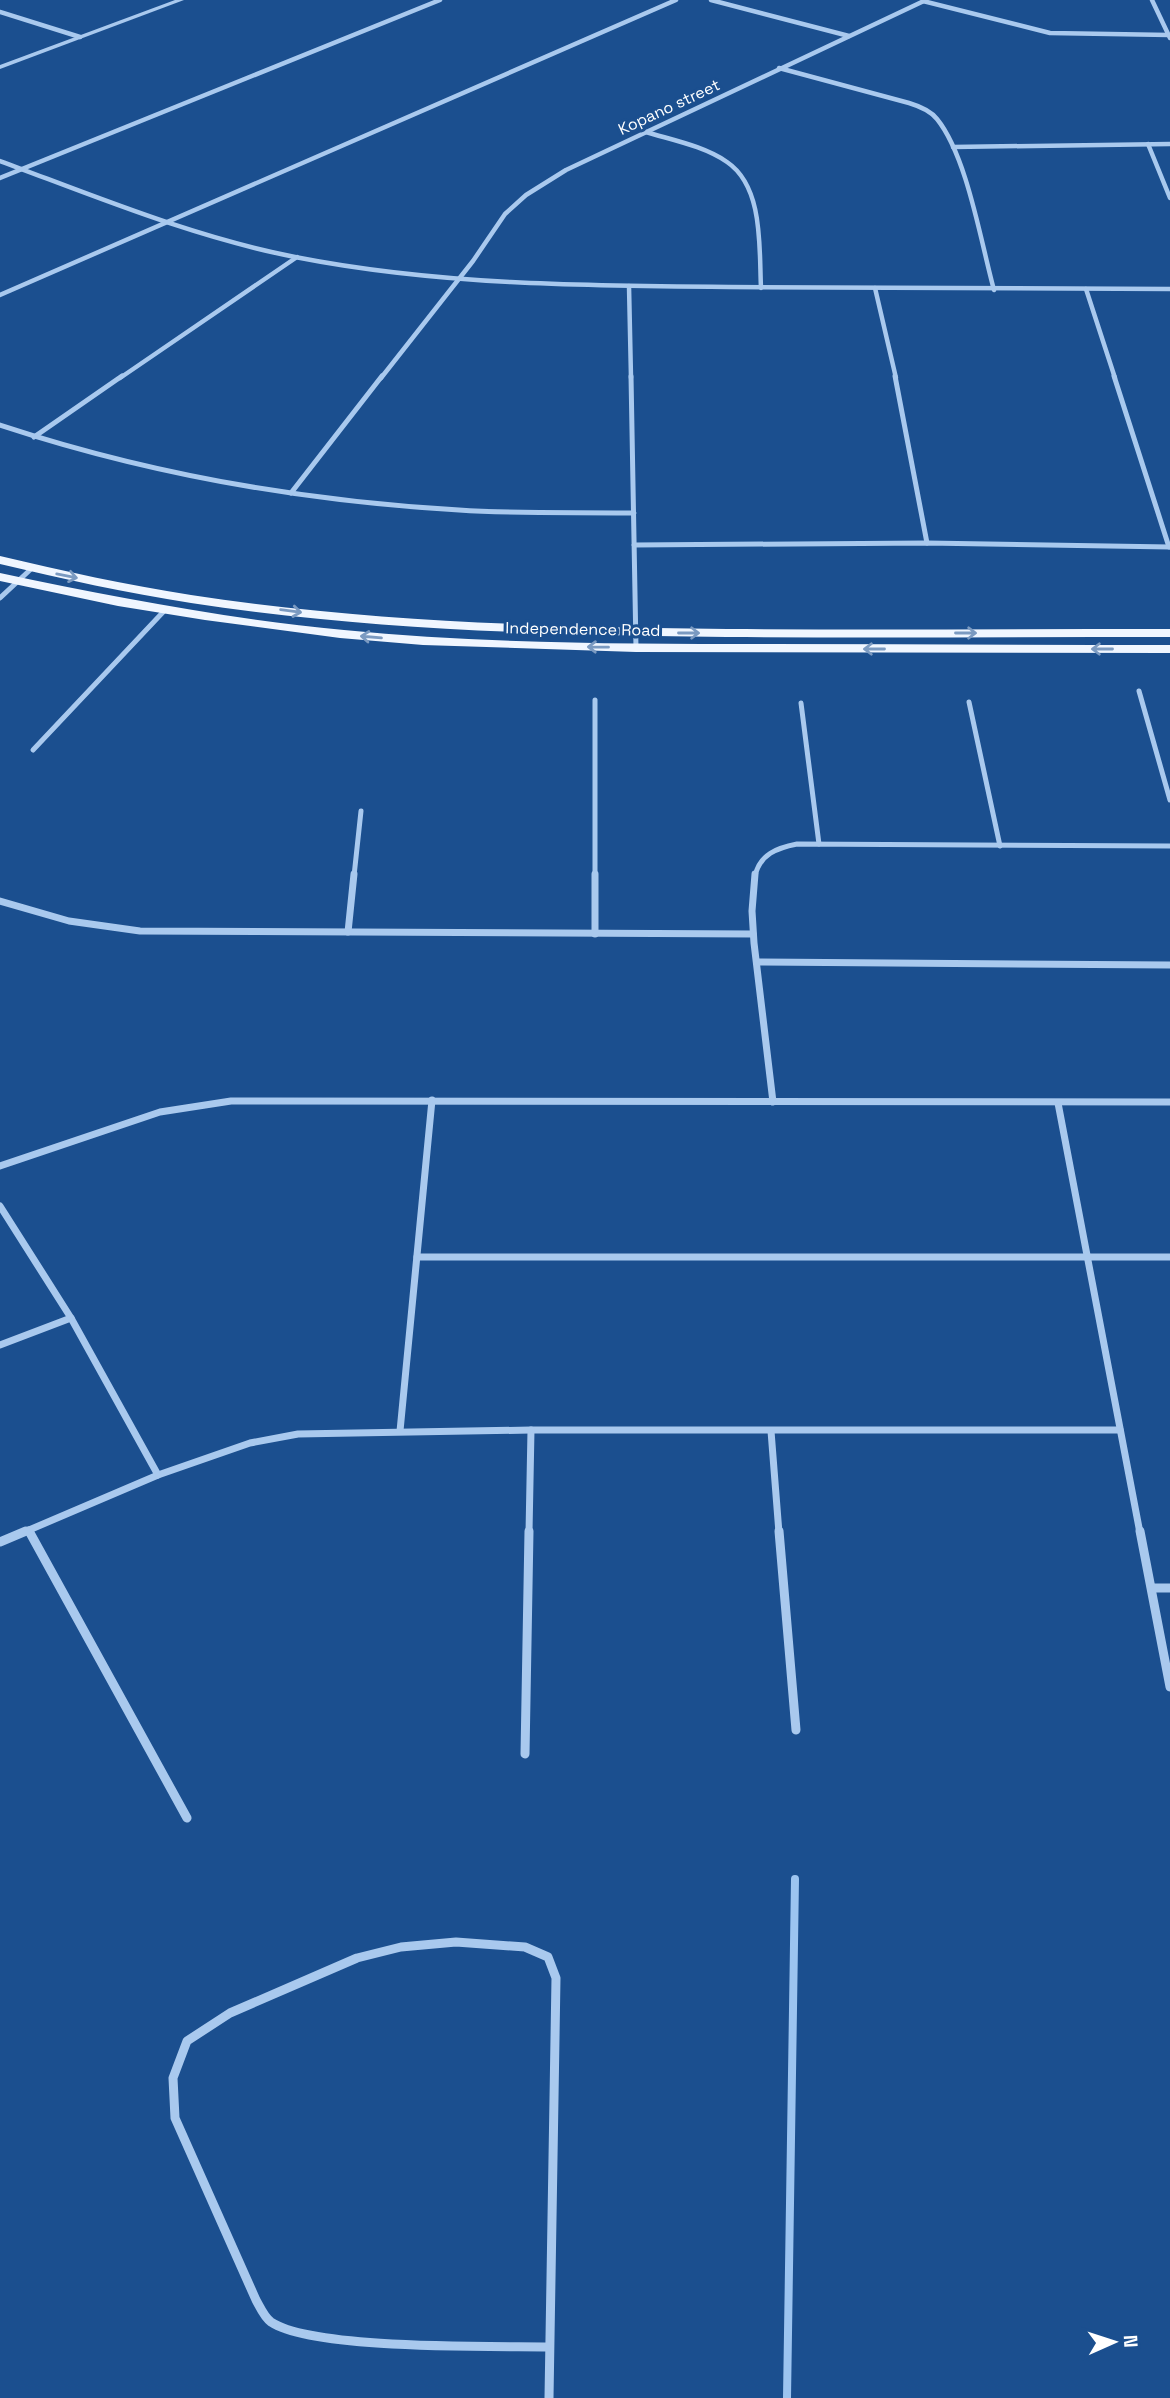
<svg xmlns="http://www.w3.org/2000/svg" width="1170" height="2398" font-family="'Space Grotesk',sans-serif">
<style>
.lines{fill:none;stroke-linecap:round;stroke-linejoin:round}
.stream{stroke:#9cc4f0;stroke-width:8}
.minor-far3{stroke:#a9c9ee;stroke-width:4.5}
.minor-far2{stroke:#a9c9ee;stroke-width:5}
.minor-far1{stroke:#a9c9ee;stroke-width:7}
.minor{stroke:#a9c9ee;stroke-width:9}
.tertiary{fill:#a9c9ee;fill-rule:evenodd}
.primary{fill:#f0f6ff;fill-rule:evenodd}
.oneway{stroke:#7b9ac1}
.labels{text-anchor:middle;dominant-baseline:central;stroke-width:6;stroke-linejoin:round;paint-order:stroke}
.far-street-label{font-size:16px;fill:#fff;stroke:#1b4f8f}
</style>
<rect width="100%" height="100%" fill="#1b4f8f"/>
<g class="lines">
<polyline class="stream" points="787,2398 795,1879"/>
<g class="minor-far3">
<polyline points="711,0 849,36"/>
<polyline points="1152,0 1170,38"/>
<polyline points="923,1 1050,33 1169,35"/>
<polyline points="0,12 80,37"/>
<path d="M779,68L909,103C919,106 930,110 937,119C967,156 981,243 994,290"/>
<path d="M646,132C672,140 704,146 727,162C764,187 759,249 761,288"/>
<polyline points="1148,144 1170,198"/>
<polyline points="953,147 1170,144"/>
<path d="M0,161C97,197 193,237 295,257C437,285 584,286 729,287C876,288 1023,289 1170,289"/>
<polyline points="0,178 440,0"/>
<polyline points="629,286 631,378"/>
<polyline points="875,288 896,378"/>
<polyline points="1086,289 1115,378"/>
<polyline points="0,295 676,0"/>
<polyline points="120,378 297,257"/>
<polyline points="381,378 473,261 505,214 526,195 566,170 926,0"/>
</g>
<g class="minor-far2">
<polyline points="631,376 636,648"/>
<polyline points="895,376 927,543"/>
<polyline points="1114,376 1169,547"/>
<path d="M0,425C149,474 302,501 459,510C517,514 576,512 634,513"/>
<polyline points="34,437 122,376"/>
<polyline points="291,493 382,376"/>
<polyline points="634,545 927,543 1170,547"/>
<polyline points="0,598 31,569"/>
<polyline points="1139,691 1170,800"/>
<polyline points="595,700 595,876"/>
<polyline points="969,702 1000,846"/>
<polyline points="801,703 819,844"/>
<polyline points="33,750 165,610"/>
<polyline points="354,876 361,811"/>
<path d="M755,876C760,854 777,848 797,844L1170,846"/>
</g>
<g class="minor-far1">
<polyline points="595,874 595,934"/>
<polyline points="755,874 752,911 754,943 773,1102"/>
<polyline points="0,901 69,921 140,931 753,934"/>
<polyline points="348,932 354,874"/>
<polyline points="757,962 1170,965"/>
<polyline points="1058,1103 1140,1533"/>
<polyline points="0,1166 160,1112 231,1101 1170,1102"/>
<polyline points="0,1206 71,1318 158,1475"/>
<polyline points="417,1257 1170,1257"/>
<polyline points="0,1345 71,1318"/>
<polyline points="400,1431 432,1100"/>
<polyline points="771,1431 779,1533"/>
<polyline points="29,1530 30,1533"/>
<polyline points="22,1533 158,1475 250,1443 298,1434 531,1430 1120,1430"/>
<polyline points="529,1533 531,1430"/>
</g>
<g class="minor">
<polyline points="29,1531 187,1818"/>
<polyline points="779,1531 796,1730"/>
<polyline points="1140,1531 1170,1687"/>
<polyline points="0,1542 26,1531"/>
<polyline points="1152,1588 1170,1588"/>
<polyline points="525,1754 529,1531"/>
<path d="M549,2347C493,2346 313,2350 271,2322C264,2317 260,2307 256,2300L175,2118L173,2078L187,2041L230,2013L357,1958L401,1947L456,1942L525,1947L548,1957L556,1978L549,2398"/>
</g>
<polygon class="tertiary" points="175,0 184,0 0,69 0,65"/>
<g class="primary">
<path d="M0,556C63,571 127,585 191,595C368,622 548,627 727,629C875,630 1022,629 1170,629V637C1022,637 875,638 727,637C548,635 368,630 191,603C127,593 63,579 0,564Z"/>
<path d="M0,573C113,597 228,619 344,630C485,644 627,644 768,644C902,644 1036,645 1170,645V653L636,652L423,645L340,638L205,620L118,606L0,581Z"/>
</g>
</g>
<defs><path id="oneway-shaft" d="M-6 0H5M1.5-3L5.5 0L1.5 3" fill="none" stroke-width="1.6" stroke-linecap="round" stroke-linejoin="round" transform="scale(1.75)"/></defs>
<g class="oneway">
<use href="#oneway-shaft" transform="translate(67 576) rotate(11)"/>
<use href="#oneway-shaft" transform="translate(291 611) rotate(7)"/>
<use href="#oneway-shaft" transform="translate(689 633)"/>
<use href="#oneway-shaft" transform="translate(966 633)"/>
<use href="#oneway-shaft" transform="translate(371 637) rotate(-175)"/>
<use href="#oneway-shaft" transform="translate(598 647) rotate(-179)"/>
<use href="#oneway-shaft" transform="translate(874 649) rotate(-180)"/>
<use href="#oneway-shaft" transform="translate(1102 649) rotate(-180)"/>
</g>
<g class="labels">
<g class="far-street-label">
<text transform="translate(669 107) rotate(-25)">Kopano street</text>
<text transform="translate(583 629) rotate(1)">Independence Road</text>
</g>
</g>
<g transform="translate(1114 2342) rotate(87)" stroke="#1b4f8f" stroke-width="5" paint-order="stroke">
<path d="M0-5L12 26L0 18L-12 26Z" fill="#ffffff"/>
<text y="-10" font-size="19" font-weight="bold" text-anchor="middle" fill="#ffffff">N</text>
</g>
</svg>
